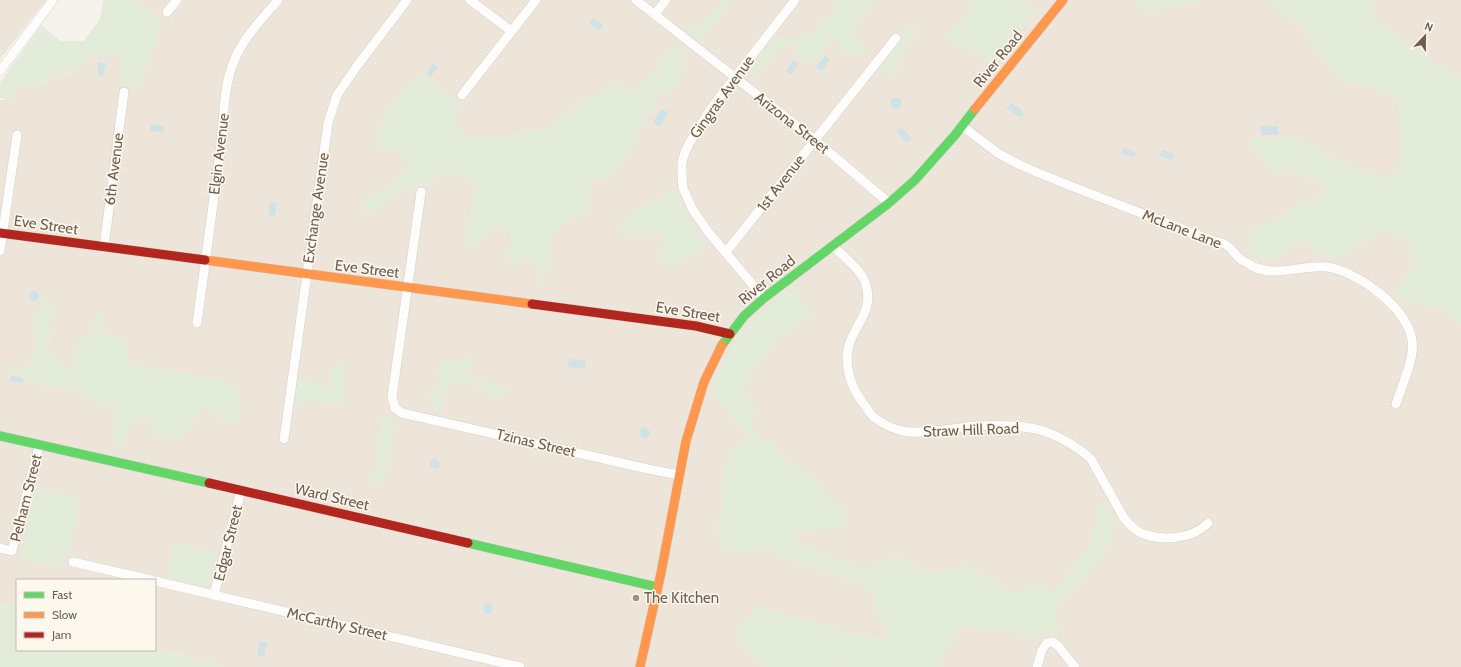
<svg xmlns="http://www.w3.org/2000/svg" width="1461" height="667" font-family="Cabin,sans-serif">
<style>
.residential{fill:#ede5d9}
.green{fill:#e2ecd8}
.water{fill:#d0e2e5}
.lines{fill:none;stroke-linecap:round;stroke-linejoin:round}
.street-casing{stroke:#d4cfc9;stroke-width:10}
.fast-casing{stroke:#d5cfc9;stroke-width:10}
.slow-casing{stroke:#d5cfc9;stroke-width:10}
.jam-casing{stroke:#d5cfc9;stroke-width:10}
.street{stroke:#fefdfc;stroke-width:9}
.fast{stroke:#63d668;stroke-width:9}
.slow{stroke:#ff974d;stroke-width:9}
.jam{stroke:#b3261e;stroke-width:9}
.poi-dot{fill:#a09286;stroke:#fdf8ee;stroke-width:1.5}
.labels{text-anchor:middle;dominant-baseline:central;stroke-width:3;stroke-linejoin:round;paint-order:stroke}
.street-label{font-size:15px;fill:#715e4f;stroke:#fdf8ee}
.poi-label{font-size:15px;fill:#715e4f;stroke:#fdf8ee;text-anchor:start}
</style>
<rect width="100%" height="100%" fill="#f6f3ec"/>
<g class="residential">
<polygon points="0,0 46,0 0,59"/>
<polygon points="134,0 1461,0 1461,667 225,667 155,649 155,580 17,580 17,607 0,603 0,100 8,100 18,88 43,87 51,75 73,73 93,55 123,56 162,20"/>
</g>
<g class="green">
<polygon points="103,0 134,0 162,20 155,45 139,89 120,86 123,56 93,55 73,73 51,75 43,87 18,88 8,100 0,98 0,83 41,25 60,41 84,41 100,19"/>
<polygon points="723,0 731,0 701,41 687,31 689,27 702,22"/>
<path d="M841,0H871L869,8L858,19L854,35L868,49L862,57L842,52L839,43L831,40L817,59L804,65C803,57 797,58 795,47L785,44L777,50L772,61L766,63L756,80L748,73L775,38L796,39L811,34L822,18L833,17V7Z"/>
<polygon points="964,0 1018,0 1037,9 1003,54 989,66 977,53 961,48 947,39 952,28 962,22 973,5"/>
<polygon points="1141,0 1205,0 1202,2 1172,6 1152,12 1132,6"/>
<path d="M1267,0H1378L1369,17L1428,58L1461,78V324L1445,311L1409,303L1393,296L1413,263L1409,243L1384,230L1336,259L1313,251L1304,240L1272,261L1251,255L1246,232L1275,220L1299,204L1324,195L1322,180L1306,178L1291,169L1273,171L1247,144L1253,139H1274L1295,137L1343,164L1366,173L1395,177C1404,154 1400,122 1397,97L1369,87L1341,82L1317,51L1302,27L1274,8Z"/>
<polygon points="909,26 915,28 917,33 900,57 897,73 890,79 880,71 880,63"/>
<path d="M672,46L685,52L684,68L679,85L659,97L625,161L608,180L593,178L587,216L572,218L554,233L551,256L546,269L542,286L538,284V266L524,257L515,265L505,255L512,244L508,228L494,227L474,247L463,242L477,182L443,173L428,187L418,186L412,191L402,190L376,211L363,213L364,200C381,191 405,181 409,161L397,151L373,147L383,120L395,98L420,74L452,97L461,106L456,112L458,131L472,137L517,134L542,131L565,115L586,97H593L615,81L632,93L644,81L657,72L662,55Z"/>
<path d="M677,187C683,211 693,226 707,246L676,267L660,263L664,235L624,234L619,228L630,213L650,203Z"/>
<polygon points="793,289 813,315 779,338 752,372 744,388 746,396 759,411 751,424 758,436 773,442 782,456 800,470 815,479 829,499 847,508 848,510 844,528 818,529 792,534 805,546 833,558 866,569 895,556 933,574 966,565 1017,593 1036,581 1053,593 1090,544 1099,507 1105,502 1117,520 1110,534 1115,538 1077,588 1071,594 1062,594 1055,615 1062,629 1056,636 1044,633 1038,635 1036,639 998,628 985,631 959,626 938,667 838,667 832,666 831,667 766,667 766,663 743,651 737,629 751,616 753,606 812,621 856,636 884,639 886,624 876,616 875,592 835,575 785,559 763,547 748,554 722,547 716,528 725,505 721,481 729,451 749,437 709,391 721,366 740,334 783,292"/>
<path d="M42,298L57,304L55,316L48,321L52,330L49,344L44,352L60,360L72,372L75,349L80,341L91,332L96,315L104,313L97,336L104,331L127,343L129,363C146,367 224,377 233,386C243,397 241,410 240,424L224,423L214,412L201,409L191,426L178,440L150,434L152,421L144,418L133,419L122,449L112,442L114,405L108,408L85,397L81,390L74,388L66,392L59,388L40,386L23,376L5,372L6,366L22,370L33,363L38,328C34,324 32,321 34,316H39Z"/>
<path d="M447,357L453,361L470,357L475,363L466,372L469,379H482L510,390L497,401C485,396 487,394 478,388C471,382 458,383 450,385L443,398L444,413L435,411L428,396L439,381L436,376L439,365Z"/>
<polygon points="345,361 347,365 343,386 346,400 341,405 325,404 311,400 301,405 294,404 297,378 318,383 327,389 331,384 332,367"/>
<polygon points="386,415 396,424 384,483 373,485 369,479 376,470 375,447 383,429 377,422"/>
<polygon points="36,488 72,497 80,503 68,555 61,558 62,568 20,560"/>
<polygon points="174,544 184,544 217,554 208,585 202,587 165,578"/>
<polygon points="0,603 17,607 17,650 155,650 155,649 225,667 0,667"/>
</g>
<g class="water">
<path d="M592,19C596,19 601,22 602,26V29L598,30L592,26L590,22Z"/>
<polygon points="825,56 830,60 821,71 816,66"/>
<polygon points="793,60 799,64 791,75 786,71"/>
<polygon points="98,62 105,63 106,64 103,76 98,75"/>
<polygon points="433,64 437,66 437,69 431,76 428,76 427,72"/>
<circle cx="896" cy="103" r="5.5"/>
<polygon points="1011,103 1023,111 1022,112 1024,113 1022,116 1021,115 1020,117 1007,109"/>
<polygon points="661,109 663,110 663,109 668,113 660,127 653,123"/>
<polygon points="151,124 164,126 163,132 150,131"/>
<polygon points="1261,126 1278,126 1278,135 1261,135 1260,129 1261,128"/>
<polygon points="901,127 911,137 909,142 906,142 896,131"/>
<polygon points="1126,148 1136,153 1135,156 1132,157 1121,153 1122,149"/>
<polygon points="1162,150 1174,154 1173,159 1170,160 1160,155"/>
<polygon points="270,202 277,203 275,216 269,216"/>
<circle cx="34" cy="296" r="5"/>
<polygon points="569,359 586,361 585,369 568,367"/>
<polygon points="11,375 23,378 22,383 10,381"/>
<circle cx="645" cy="433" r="5"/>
<circle cx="435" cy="464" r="5"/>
<circle cx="488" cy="609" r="5"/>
<polygon points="260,641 267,643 264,657 257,656"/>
</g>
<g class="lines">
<g class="street-casing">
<g id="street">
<polyline points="470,0 511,31"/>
<polyline points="636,0 815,140 889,203"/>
<polyline points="167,12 177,0"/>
<polyline points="655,14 666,0"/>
<polyline points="0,71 53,0"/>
<polyline points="462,95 536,0"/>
<path d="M962,126L999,154L1020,165C1070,187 1121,205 1172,225C1186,231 1200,236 1214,241C1218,242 1223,243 1226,245C1231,248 1235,254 1239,258C1243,261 1249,264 1254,267C1277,277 1302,265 1326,267C1356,270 1408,308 1412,340C1415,359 1402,385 1396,404"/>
<polyline points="421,192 392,397 395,408 402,413 648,469 679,475"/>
<path d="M833,246C844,257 859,268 865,282C875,310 856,322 849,345C843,367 852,390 866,407C869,411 871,416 875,418C883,424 893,429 903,431C921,435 955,428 975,426C993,425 1018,425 1036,429C1054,433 1077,446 1091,459L1124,518C1129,524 1134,530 1141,533C1161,541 1192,540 1208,523"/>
<polyline points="104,247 124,92"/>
<polyline points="0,251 17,135"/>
<polyline points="726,252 896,38"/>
<polyline points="764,298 709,233 693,210 683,188 682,174 682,162 685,152 690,142 712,107 795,0"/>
<path d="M197,323C205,264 213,204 221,145C224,118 223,87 234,61C243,38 262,19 278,0"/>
<polyline points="284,439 328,123 337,95 357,66 407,0"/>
<polyline points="0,548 12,551 39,446"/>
<polyline points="73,562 151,580"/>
<polyline points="155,581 520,667"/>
<polyline points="214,595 241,491"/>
<polyline points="1037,667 1042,650 1047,643 1053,642 1059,647 1075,667"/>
</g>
</g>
<g class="fast-casing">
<g id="fast">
<polyline points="722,345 744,316 764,298 889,203 915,180 955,135 975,109"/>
<polyline points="0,436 209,483"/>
<polyline points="468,543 657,587"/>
</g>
</g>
<g class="slow-casing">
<g id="slow">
<polyline points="975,109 1063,0"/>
<polyline points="205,260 532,304"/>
<polyline points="640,667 661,573 686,441 704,382 722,345"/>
</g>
</g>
<g class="jam-casing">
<g id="jam">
<polyline points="0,233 205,260"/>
<polyline points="532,304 696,326 730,334"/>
<polyline points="209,483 468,543"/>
</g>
</g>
<use href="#street" class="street"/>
<use href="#fast" class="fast"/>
<use href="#slow" class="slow"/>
<use href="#jam" class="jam"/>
</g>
<circle class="poi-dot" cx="636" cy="598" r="4"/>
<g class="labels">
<g class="street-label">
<text transform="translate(998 59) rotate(-51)">River Road</text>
<text transform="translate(722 97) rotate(-54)">Gingras Avenue</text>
<text transform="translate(792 123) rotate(38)">Arizona Street</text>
<text transform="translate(219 154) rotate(-83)">Elgin Avenue</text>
<text transform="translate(114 169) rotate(-83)">6th Avenue</text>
<text transform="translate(781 183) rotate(-52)">1st Avenue</text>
<text transform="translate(316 208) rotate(-82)">Exchange Avenue</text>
<text transform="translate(46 225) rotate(8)">Eve Street</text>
<text transform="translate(1182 229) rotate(21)">McLane Lane</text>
<text transform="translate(367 269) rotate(7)">Eve Street</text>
<text transform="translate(767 280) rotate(-39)">River Road</text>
<text transform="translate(688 312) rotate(9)">Eve Street</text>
<text transform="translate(971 430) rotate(-2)">Straw Hill Road</text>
<text transform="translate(536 443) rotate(13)">Tzinas Street</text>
<text transform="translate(332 497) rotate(13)">Ward Street</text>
<text transform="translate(26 498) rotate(-76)">Pelham Street</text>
<text transform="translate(228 543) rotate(-76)">Edgar Street</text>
<text transform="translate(337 624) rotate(13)">McCarthy Street</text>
</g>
<g class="poi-label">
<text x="644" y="598">The Kitchen</text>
</g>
</g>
<rect x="16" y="579" width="140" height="72" fill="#fdf8ee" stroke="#c5baae"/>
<rect x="24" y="592" width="20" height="6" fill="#63d668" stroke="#c5baae"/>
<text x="52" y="599" font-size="12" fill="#715e4f">Fast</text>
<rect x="24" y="612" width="20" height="6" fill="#ff974d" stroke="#c5baae"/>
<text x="52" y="619" font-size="12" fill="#715e4f">Slow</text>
<rect x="24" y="632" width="20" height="6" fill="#b3261e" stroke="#c5baae"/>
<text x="52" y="639" font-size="12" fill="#715e4f">Jam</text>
<g transform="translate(1425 36) rotate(22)" stroke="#fdf8ee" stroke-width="3" paint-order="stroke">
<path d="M0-3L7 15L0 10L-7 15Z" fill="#715e4f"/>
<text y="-6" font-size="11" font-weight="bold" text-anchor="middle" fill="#715e4f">N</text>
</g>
</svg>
